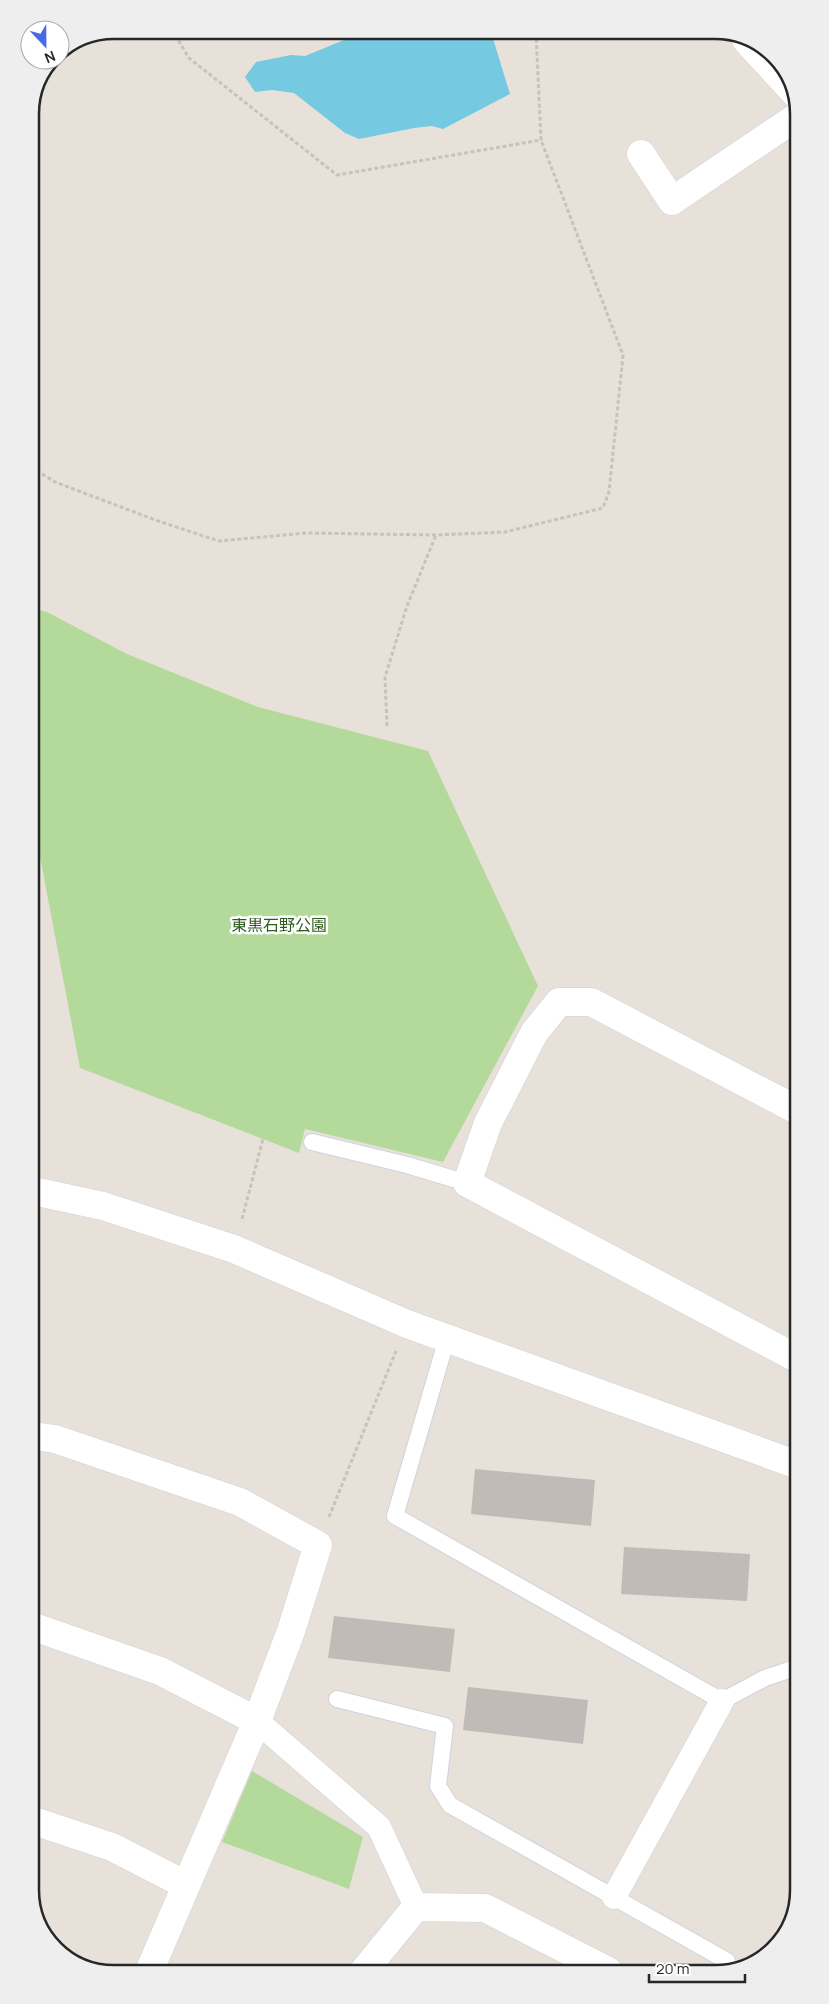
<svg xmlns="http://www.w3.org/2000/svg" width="829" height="2004" font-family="Manrope,'Noto Sans JP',sans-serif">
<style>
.green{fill:#b3da9a}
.water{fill:#75c9e1}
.building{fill:#c0bbb6}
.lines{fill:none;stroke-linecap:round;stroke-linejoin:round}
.service-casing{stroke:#cfd2df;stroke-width:18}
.pedestrian-casing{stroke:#cfd2df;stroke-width:25}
.minor-casing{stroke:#cfd2df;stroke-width:29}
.tertiary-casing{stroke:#cfd2df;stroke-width:29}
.path{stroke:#c3c3c3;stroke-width:3;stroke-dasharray:4 2.5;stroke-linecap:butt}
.service{stroke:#fff;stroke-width:16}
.pedestrian{stroke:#fff;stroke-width:24}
.minor{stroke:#fff;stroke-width:28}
.tertiary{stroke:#fff;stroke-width:28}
.labels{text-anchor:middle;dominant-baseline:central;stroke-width:5;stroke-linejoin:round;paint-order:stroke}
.park-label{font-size:16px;fill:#2e5b1f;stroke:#fff}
.rim{fill:none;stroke:#272727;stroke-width:2.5}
</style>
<rect width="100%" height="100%" fill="#e8e1d9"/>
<g class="green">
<polygon points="31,608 47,612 127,654 258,707 428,751 538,986 443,1162 305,1129 299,1153 80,1068 32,814"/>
<polygon points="252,1771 363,1837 349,1889 222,1842"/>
</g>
<polygon class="water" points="491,32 510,94 443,129 432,126 414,128 359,139 345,133 294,93 272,90 255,92 245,77 256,62 291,55 305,56 344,40 352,34"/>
<g class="building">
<polygon points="475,1469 595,1480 591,1526 471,1514"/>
<polygon points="624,1547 750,1554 747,1601 621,1594"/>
<polygon points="334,1616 455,1629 450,1672 328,1658"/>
<polygon points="468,1687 588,1700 583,1744 463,1730"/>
</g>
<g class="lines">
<g class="service-casing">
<g id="service">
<polyline points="312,1142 407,1165 467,1183"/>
<polyline points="447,1338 395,1516 722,1701 765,1678 798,1667"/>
<polyline points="337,1699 445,1726 438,1786 450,1805 727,1961 721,1970"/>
</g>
</g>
<g class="pedestrian-casing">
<g id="pedestrian">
<polyline points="257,1721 379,1827 416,1907"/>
<polyline points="614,1897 722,1701"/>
</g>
</g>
<g class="minor-casing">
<g id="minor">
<polyline points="746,40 795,93"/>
<polyline points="641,154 672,201 795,118"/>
<polyline points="797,1110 591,1002 559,1002 534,1033 488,1123 467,1183 798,1359"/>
<polyline points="33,1436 55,1439 240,1502 318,1545 291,1631 257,1721 148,1974"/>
<polyline points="34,1627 160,1671 257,1721"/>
<polyline points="34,1821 112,1847 186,1885"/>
</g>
</g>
<g class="tertiary-casing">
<g id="tertiary">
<polyline points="33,1191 103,1206 234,1249 407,1324 798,1465"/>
<polyline points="363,1972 416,1907 485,1908 608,1971"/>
</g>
</g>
<g class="path">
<polyline points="175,35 189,58 337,175 541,140 536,32"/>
<polyline points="31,467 55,482 158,521 219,541 306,533 436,535 505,532 603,508 609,492 623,355 541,140"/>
<polyline points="387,726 385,677 407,606 436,535"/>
<polyline points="242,1219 263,1139"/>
<polyline points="329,1517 396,1351"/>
</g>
<use href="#service" class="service"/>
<use href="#pedestrian" class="pedestrian"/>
<use href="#minor" class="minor"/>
<use href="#tertiary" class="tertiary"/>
</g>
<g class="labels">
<g class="park-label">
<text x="279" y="925">東黒石野公園</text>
</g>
</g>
<path d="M0 0H829V2004H0ZM114 39H715A75 75 0 0 1 790 114V1890A75 75 0 0 1 715 1965H114A75 75 0 0 1 39 1890V114A75 75 0 0 1 114 39Z" fill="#eee" fill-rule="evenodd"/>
<path class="rim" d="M114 39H715A75 75 0 0 1 790 114V1890A75 75 0 0 1 715 1965H114A75 75 0 0 1 39 1890V114A75 75 0 0 1 114 39Z"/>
<g transform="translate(45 45) rotate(158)"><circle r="24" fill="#ffffff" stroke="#a9a9a9"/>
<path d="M0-4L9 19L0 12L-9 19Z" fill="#476be7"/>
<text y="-8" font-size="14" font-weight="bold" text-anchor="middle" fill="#272727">N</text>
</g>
<path d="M649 1974v8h96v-8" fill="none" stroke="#272727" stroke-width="2.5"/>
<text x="656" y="1974" font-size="15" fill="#272727" stroke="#ffffff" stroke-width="4" paint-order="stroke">20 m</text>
</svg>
